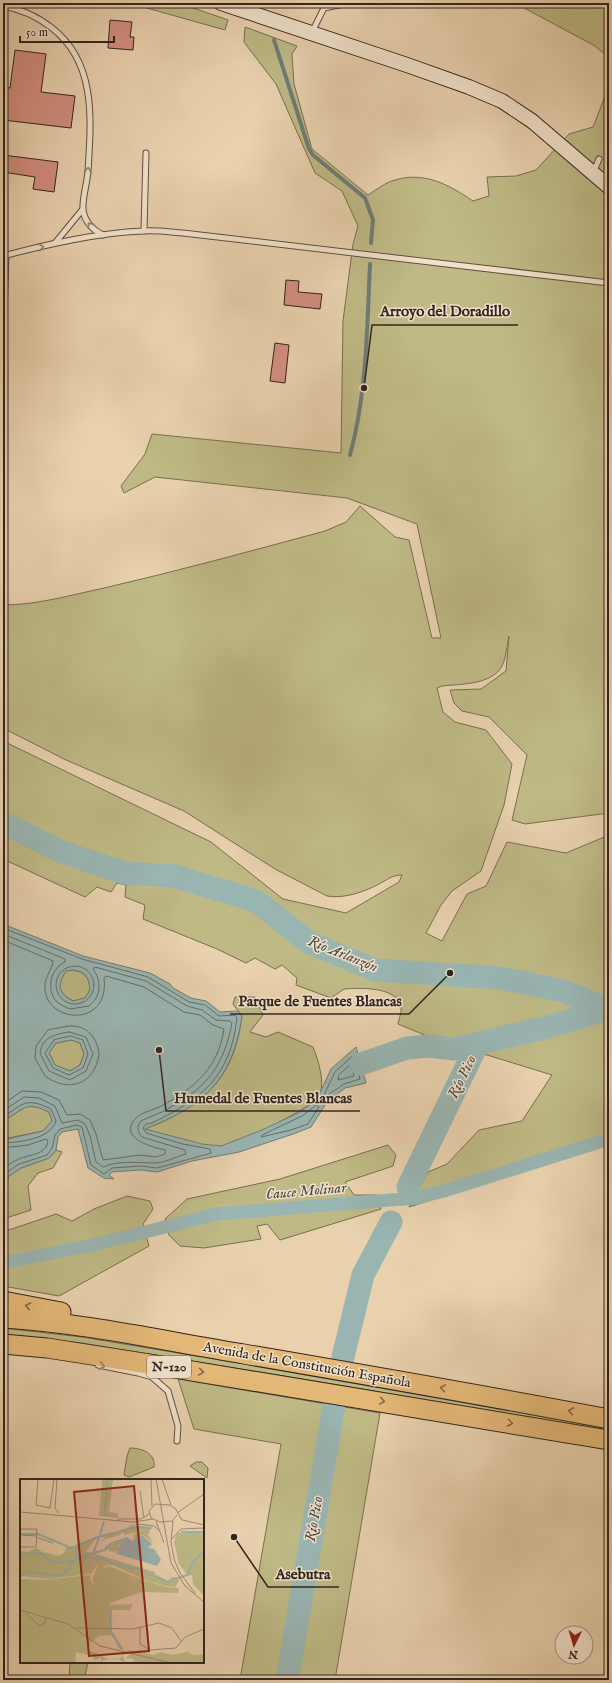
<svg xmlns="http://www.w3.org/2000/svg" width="612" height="1683" font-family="'IM FELL English',serif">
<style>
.green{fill:#beb985;stroke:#786e52}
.water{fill:#99b5b2;stroke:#6f7b77;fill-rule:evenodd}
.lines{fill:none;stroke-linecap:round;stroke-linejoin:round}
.shore{stroke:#656c68;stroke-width:1}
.stream{stroke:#6f7b77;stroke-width:4}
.canal{stroke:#99b5b2;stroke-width:13}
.river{stroke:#99b5b2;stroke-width:23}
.building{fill:#d38e7f;stroke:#31241e}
.lane-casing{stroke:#5f4f42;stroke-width:7}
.secondary-casing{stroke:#31241e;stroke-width:16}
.highway-casing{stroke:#31241e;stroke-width:21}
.lane{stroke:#f1e1ca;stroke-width:5}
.secondary{stroke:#f1e1ca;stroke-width:14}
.highway{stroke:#e4b877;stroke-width:19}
.oneway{stroke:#918274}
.oneway2{stroke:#826746}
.labels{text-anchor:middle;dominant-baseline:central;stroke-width:3;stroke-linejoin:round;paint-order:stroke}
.shield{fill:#f1e1ca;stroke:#6b5d52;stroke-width:1}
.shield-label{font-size:13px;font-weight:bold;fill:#31241e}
.street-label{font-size:14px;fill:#31241e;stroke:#f1e1ca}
.water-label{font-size:15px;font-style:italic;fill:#4b4843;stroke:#f1e1ca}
.inset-river{fill:none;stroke:#99b5b2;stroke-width:2}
.inset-road{fill:none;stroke:#9f8c74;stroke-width:1}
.view{fill:#8f2418;fill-opacity:0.15;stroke:#8f2418;stroke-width:2}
.inset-edge{fill:none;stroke:#31241e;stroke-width:2}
.leader{fill:none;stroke:#31241e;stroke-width:1.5}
.callout-dot{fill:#31241e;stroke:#f1e1ca;stroke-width:1.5}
.callout-label{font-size:15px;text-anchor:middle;font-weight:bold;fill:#31241e;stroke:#f1e1ca;stroke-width:3;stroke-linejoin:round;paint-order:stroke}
</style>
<rect width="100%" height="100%" fill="#e9d1ae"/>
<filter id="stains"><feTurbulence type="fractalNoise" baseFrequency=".005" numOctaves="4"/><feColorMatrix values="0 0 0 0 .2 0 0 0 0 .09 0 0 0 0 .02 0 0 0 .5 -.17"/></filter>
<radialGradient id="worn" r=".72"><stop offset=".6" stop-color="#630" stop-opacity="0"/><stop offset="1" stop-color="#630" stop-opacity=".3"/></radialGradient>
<g class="green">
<polygon points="129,3 179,3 228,20 225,30"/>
<polygon points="515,3 591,3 609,8 609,58 595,46"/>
<path d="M245,27L297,46L292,54L294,84L312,149L368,195C376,190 386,182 395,180C425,171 449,185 473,201L489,196L487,177L516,176L536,170L569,134L593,127L609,86V813L525,824L512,820L527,755L489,717L462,711L454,703L450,690L481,689L506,671L509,636C507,645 506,658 502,666C492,685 460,684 442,686L437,688L443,712L455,722L486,730L512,764L504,805L481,871L452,891L441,905L426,933L442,941L467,894L486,886L507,842L566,853L609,835V1144L409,1207L428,1172L447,1164L479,1130L522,1121L552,1075L487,1055L461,1050L398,1024C399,1019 402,1011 401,1006C396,986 359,988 344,989L331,998L296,985L297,978L282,965L275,969L255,958L246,963L217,949L143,919L145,905L125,897L126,885L117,883L111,892L97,887L85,897L3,859V741L211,842L283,899L346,913L399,882L402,875C392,875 387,880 379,884C364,892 344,899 327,896L275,869L184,811L66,760L3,728V605C37,605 71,595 104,588C178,571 251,551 325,531L346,522L360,506L395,537L409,540L432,638H441L417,524L347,498L155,477L124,493L121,486L145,454L152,434L341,453L343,321L353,244L358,226L342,191L315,173L276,84L244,42Z"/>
<path d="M73,970C86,973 89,977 90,990L85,998L73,1001C58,992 56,986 66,971Z"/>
<path d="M235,997H255L263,1015L250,1032L266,1037L278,1032L313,1047C318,1059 325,1082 320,1094C314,1108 236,1145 221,1146C202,1148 162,1135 144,1128C156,1126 166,1120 177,1114C219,1092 236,1062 242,1016L233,1004Z"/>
<polygon points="71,1040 80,1043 84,1054 80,1065 70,1071 55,1065 49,1053 56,1043"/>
<polygon points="27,1106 38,1107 49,1112 52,1121 43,1131 3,1139 3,1121"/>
<polygon points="388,1145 396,1155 393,1166 345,1182 354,1195 377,1195 381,1209 280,1240 267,1224 257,1226 261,1239 204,1248 180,1246 169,1235 165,1219 187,1199 280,1179"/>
<polygon points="56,1150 62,1152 53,1168 38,1173 28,1186 31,1210 3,1219 3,1180 21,1168 49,1158"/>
<polygon points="127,1196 150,1201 153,1209 143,1224 149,1246 59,1296 3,1286 3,1232 56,1214 72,1221 94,1209"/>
<polygon points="3,1328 82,1337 353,1382 609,1428 609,1432 351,1387 82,1343 3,1334"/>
<polygon points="178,1379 380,1413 335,1680 240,1680 281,1444 194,1429"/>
<path d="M130,1448C141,1448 156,1453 154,1467L129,1477L124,1475L127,1456Z"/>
<polygon points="196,1462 202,1462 208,1468 207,1478 190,1466"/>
<polygon points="70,1662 88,1662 84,1680 69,1680"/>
</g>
<path class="water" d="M3,924L83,956L150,973L170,984L173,988L191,998L206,1001L220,1012L238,1011L242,1016C233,1081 202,1107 145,1129L202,1144L221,1146L262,1130L300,1112L317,1099L331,1069L356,1047L366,1083L345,1088L327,1102L311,1127L293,1134L239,1152L192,1161L157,1172L141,1170L112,1172L109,1175L114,1179L104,1178L88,1168L78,1129L62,1132L58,1137L56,1150L49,1158L21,1168L3,1180V1140L43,1131L52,1121L49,1112C24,1100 24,1110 3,1121ZM73,970C86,972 89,977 90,990L85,998L73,1001C58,993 57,986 66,971ZM71,1040L80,1043L84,1054L80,1065L70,1071L55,1065L49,1053L56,1043Z"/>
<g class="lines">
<g class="shore">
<path d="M3,928L82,959L148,977L189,1002L205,1005L219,1016L235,1015L237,1018C230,1077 203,1098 152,1123L146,1124L143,1128L146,1133L183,1144L210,1149L211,1153L157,1168L141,1166L112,1168L104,1174L91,1165L82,1127L77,1125L60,1129L55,1135L52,1148L47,1155L19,1164L3,1175"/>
<path d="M3,934L65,959V962C51,968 46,989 56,1001C59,1004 65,1007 70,1009L89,1006C101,997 102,981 93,969L95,967L146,981L187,1006L202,1010L216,1020L230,1021L232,1023C224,1065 207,1088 169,1108C164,1112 144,1119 141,1121C136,1126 138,1133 142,1137L185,1150L186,1154C177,1156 165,1163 155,1163C138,1163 119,1160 103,1167L96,1162L90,1136L85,1124L78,1120L62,1123L55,1106L39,1098L24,1097L3,1111"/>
<path d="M3,940L53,961C53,969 43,978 45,990C49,1024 110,1027 104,978L106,976L144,987L184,1012L200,1015L213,1025L224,1029C218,1068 195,1088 161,1106C154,1110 142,1112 136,1118C117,1138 152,1147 165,1150V1154L156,1157L140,1155L103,1160L96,1134L90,1120L80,1114L67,1115L59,1100L41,1092L22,1091L3,1104"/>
<circle cx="75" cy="985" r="19"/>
<path d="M69,1026C87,1025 97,1037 99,1054C95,1085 68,1093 45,1076L35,1058L36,1046L48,1030Z"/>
<path d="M69,1032L86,1037L93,1054L86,1071L70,1080L49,1071L40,1053C42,1037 56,1034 69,1032Z"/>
<polygon points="71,1036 83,1040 88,1054 83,1068 69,1075 53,1068 45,1053 54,1040"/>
<polygon points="352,1057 355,1058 360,1079 344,1084 325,1097 324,1095 335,1072"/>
<polygon points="349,1066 352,1067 354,1076 338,1080 339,1075"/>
<polygon points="317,1105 319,1107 308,1124 291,1130 261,1137 262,1135 302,1116"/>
<path d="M3,1117C24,1103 26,1097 51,1109L56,1121C49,1140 20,1142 3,1143"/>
<path d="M3,1148L28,1145L46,1139L48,1141C46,1156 28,1154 17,1160C12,1162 7,1166 3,1169"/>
</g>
<g class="stream">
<polyline points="265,3 267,6"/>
<polyline points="274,40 309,149 313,155 365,198 373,220 371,243"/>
<path d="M350,455C367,393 367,328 370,264"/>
</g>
<polyline class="canal" points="3,1263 93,1245 217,1214 416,1198 444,1191 609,1139"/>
<g class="river">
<polyline points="3,823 62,852 124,873 174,876 256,901 310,943 375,970 501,978 563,991 609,1009"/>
<polyline points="361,1064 407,1048 429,1046 454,1049 544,1028 608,1009"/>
<polyline points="408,1187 478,1043"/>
<polyline points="343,1357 363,1275 391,1222"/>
<polyline points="287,1680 334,1406"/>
</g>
</g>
<g class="building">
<polygon points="110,20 132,22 130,37 134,37 133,50 108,48"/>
<polygon points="15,50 46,54 41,92 75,96 71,128 3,120 3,87 10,88"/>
<polygon points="3,155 58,162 54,192 33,189 35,177 3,172"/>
<polygon points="286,280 299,281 298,292 322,294 320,309 284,305"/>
<polygon points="275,343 289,345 285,383 270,381"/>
</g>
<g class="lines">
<g class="lane-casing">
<g id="lane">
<path d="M3,6C21,9 38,17 52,28C97,63 91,121 88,171C87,184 82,199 83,210C85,223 93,230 103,235"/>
<polyline points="312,32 324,8 348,3"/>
<polyline points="594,171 599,159"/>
<polyline points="144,231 146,153"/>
<polyline points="55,243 83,209"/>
<path d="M3,256C49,244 96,233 143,231C156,230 170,232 183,233L609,283"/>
<polyline points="4,313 6,255"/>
<polyline points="98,1365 138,1373 152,1377 168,1391 178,1426 177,1441"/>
</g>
</g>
<g class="secondary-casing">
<polyline id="secondary" points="221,3 407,65 469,87 502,101 532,121 609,187"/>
</g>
<g class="highway-casing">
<g id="highway">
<polyline points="3,1301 61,1312"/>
<path d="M3,1318C84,1323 164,1341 244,1354C366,1375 488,1396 609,1419"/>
<polyline points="3,1344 47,1348 156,1365 609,1440"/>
</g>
</g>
<use href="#lane" class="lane"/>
<use href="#secondary" class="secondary"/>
<use href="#highway" class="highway"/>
</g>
<defs><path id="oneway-chevron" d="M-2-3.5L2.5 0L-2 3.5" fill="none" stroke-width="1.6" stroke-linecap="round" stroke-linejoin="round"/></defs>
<g class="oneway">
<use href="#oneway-chevron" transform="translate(88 170) rotate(-86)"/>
<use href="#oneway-chevron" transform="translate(90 225) rotate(-128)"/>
<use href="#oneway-chevron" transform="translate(41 247) rotate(-12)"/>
<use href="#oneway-chevron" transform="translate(102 1366) rotate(11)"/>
</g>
<g class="oneway2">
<use href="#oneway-chevron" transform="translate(28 1306) rotate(-169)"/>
<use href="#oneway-chevron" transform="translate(201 1372) rotate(9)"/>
<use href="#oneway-chevron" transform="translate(443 1388) rotate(-170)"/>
<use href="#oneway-chevron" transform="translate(382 1401) rotate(10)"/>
<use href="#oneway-chevron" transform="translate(571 1411) rotate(-169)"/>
<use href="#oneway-chevron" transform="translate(510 1423) rotate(10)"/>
</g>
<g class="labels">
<rect class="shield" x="147" y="1356" width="44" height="22" rx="3"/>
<g class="shield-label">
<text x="169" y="1367">N-120</text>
</g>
<g class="street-label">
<text transform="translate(307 1365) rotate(10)">Avenida de la Constitución Española</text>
</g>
<g class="water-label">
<text transform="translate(343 954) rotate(22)">Río Arlanzón</text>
<text transform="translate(462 1077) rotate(-64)">Río Pico</text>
<text transform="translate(306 1191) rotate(-5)">Cauce Molinar</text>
<text transform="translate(314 1519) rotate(-80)">Río Pico</text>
</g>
</g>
<g transform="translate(20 1479)">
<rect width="184" height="184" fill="#e9d1ae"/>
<path d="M93,0L89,33L97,34L99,39L79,37L82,1ZM112,46L131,48L128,56L133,64L123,56L113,60L115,54L123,51L104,56L103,51ZM98,52L102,53L100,56L80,62L85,59L81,57ZM184,53V117L173,105L172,96L168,97L159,85L154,63L157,54ZM78,57L66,72L135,93V97L137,96L147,102L152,98H156L159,102L155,108L147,107L127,102L93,86H87L82,90L89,87L126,102L147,108L159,109L158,114L122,113L90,124V126L113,125L110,131H91L92,153L96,158L104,171L99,170L97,160L91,156L79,157L70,164L68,171L89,180L101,179L102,174L105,184L98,180L83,181L81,184V179L74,182L73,177L56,173L55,184H0V100L25,101L70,96L71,103L80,108L72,102L78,84L72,94L61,96L28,100L1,97L0,72L8,73L17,69L22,73L39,77L44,74L46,68L56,67ZM97,62L105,63L98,67L95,77V73L89,72L88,68ZM106,171L134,176L141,173L151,176L168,173L173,176L184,175V184H114L113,180L106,179L110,175Z" fill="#beb985"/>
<path d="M119,56L123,57L132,65L128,69L134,70L139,77L141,81L137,87L97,75V69L104,63L93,64L85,73L84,69L90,64L107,58L112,62Z" fill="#99b5b2"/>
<path class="inset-river" d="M84,37L88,0M161,53H184M0,55H18L51,69L78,58L118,48L132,49M80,56L84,42M73,74L79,59M0,75L20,74L29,81L38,84L53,82M61,78L84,71M56,80V67M0,97L8,93L40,97L49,91L53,82L61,78L84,80L96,86L115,89L148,103L167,96L173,83L184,72M90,149L91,130M90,151L101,170"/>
<path class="inset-road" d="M37,0L35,29L39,34M131,0L132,27M136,0L151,84L165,107L184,123M142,0L151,26M18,1L16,26L30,29L34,0M120,12L124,39M0,33L113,43L133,40M157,34L184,15M157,36L152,42L140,43L131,39L129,32L135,25L149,26L155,29L162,41L184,46M97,40H121L129,35M136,42L144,64M153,42L151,62L154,80L160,94L175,114M118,45L134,47L140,52M0,50H17L16,68H0M0,56L17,57M16,58L33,64M152,60L161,50L184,49M0,131L48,145L80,167L151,184M5,134L20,147L25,144L26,139M56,149L113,150L139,144L152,149L161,162M120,149V165L130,171L156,169L165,158L184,150"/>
<path class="view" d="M114,7L129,172L69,177L54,13Z"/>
<rect width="184" height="184" class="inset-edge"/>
</g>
<path class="leader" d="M364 388L372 325H518M450 973L409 1014H230M159 1050L166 1111H360M234 1537L268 1587H339"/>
<g class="callout-dot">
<circle cx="364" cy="388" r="4"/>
<circle cx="450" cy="973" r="4"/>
<circle cx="159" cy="1050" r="4"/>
<circle cx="234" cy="1537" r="4"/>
</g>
<g class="callout-label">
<text x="445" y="316">Arroyo del Doradillo</text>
<text x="320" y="1006">Parque de Fuentes Blancas</text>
<text x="263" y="1103">Humedal de Fuentes Blancas</text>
<text x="303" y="1579">Asebutra</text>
</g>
<rect width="612" height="1683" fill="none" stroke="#e9d1ae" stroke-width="16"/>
<rect x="4" y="4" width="604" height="1675" fill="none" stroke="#31241e" stroke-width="2"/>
<rect x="8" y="8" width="596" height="1667" fill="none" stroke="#31241e"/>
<g transform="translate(574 1645) rotate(185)"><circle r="19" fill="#f1e1ca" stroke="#a49585"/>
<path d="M0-3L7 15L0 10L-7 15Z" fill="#8f2418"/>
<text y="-6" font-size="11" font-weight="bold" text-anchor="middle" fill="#31241e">N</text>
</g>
<path d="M20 36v6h94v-6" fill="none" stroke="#31241e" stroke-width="2"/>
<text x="26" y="36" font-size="12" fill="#31241e" stroke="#f1e1ca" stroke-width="3" paint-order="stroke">50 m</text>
<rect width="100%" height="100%" filter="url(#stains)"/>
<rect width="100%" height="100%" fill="url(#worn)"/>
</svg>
